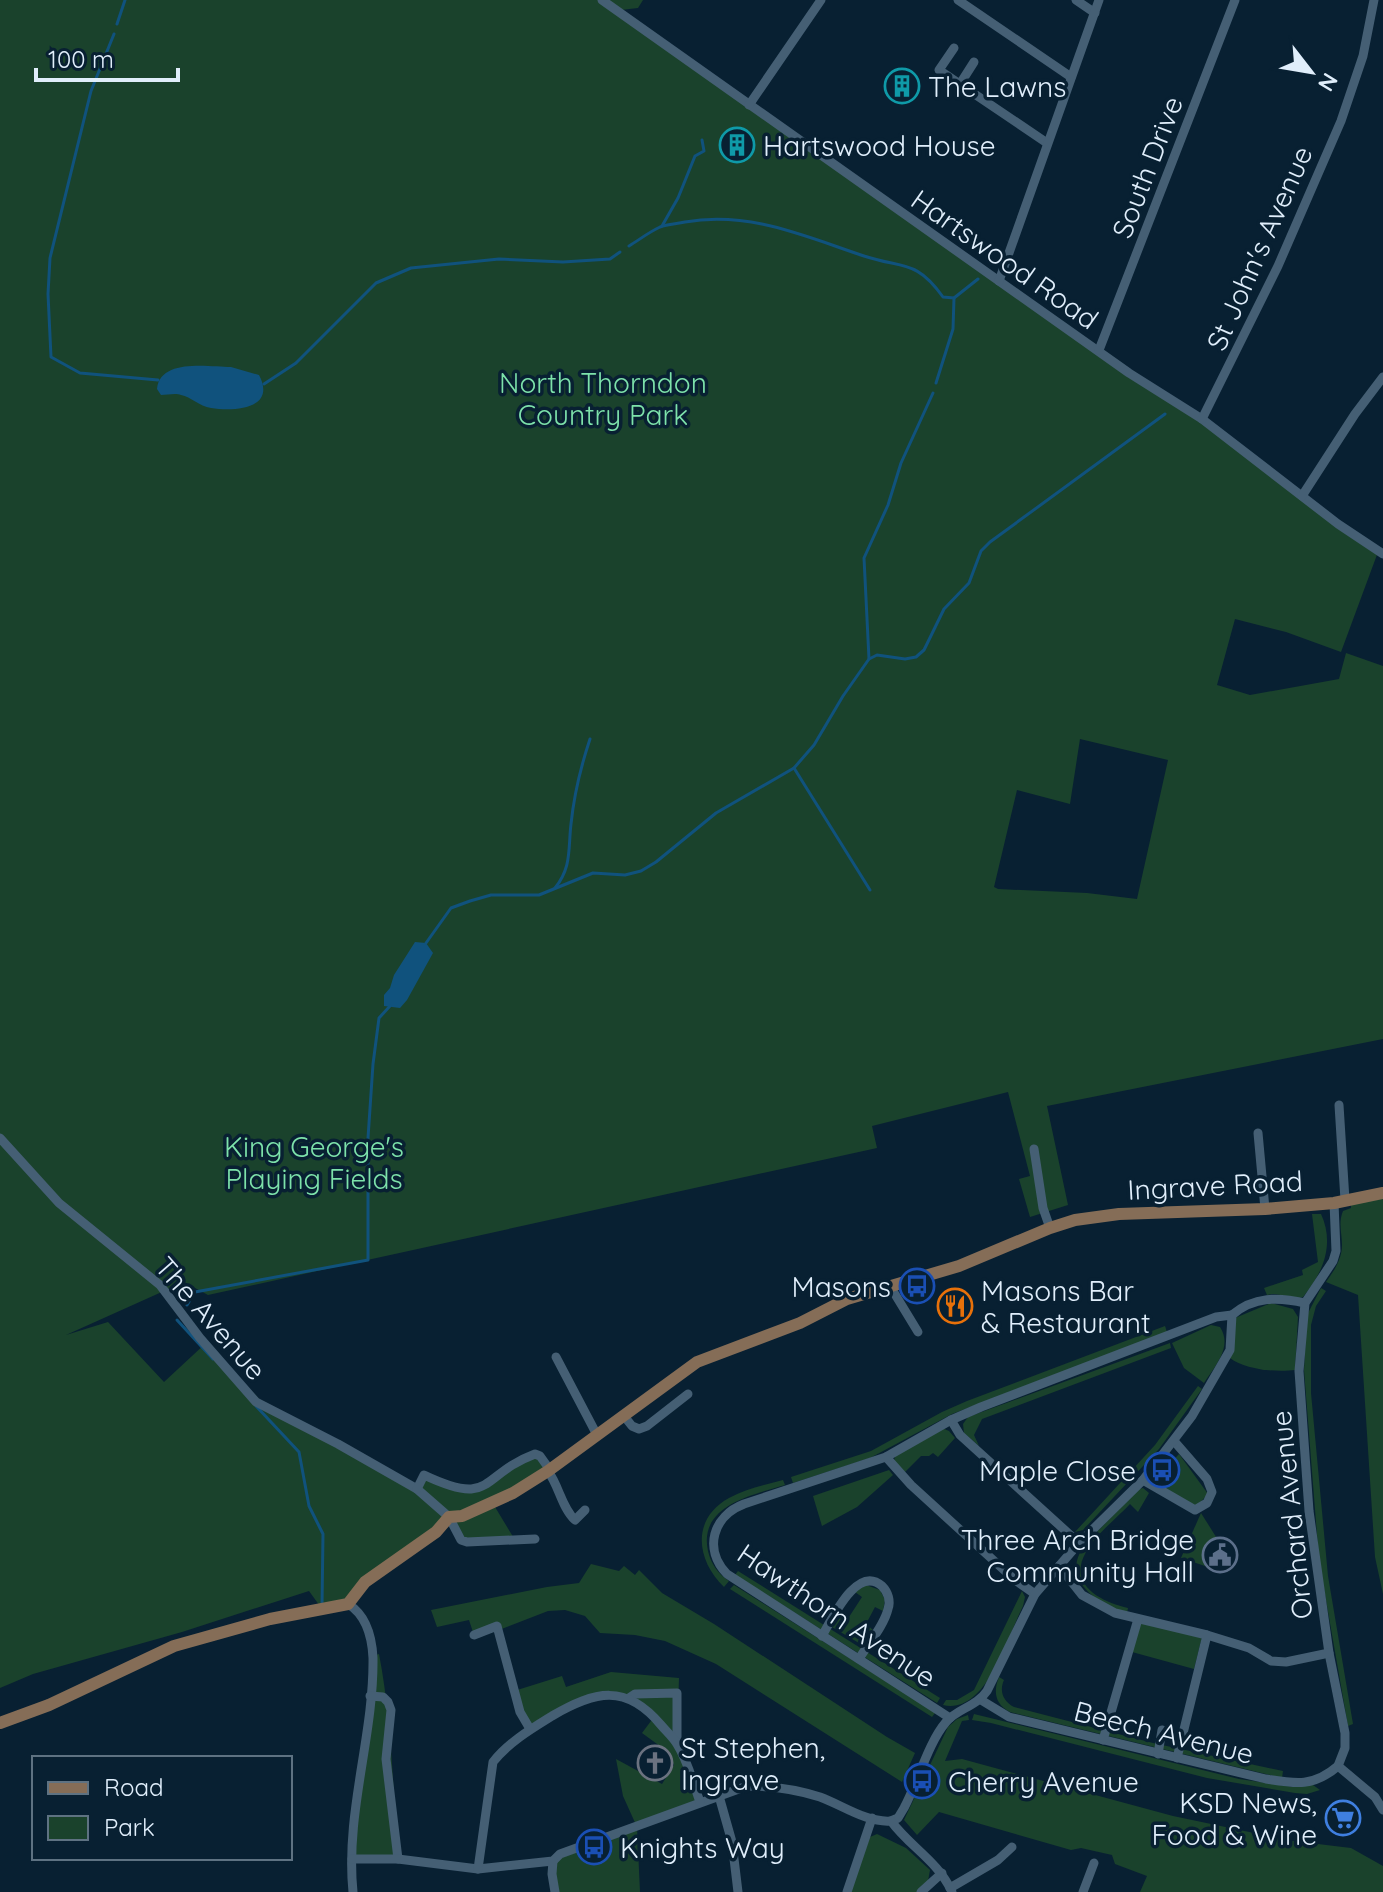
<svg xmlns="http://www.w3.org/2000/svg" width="1383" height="1892" font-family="Quicksand,sans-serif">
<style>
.green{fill:#1a422c;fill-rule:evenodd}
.water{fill:#10527d}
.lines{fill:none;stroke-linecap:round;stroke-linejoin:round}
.stream{stroke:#10527d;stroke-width:3}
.minor{stroke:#455f74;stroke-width:9}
.major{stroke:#856d57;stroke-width:12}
.labels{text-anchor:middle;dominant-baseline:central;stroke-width:7;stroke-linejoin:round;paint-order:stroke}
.poi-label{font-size:28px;fill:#e0eefb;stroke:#082032;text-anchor:start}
.street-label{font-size:28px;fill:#e0eefb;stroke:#082032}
.park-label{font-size:28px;fill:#7de2aa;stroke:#082032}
</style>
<rect width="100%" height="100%" fill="#082032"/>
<g class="green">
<path d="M0,0H643L638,8L621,10L1190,411L1378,552L1341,652L1286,632L1235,619L1217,685L1250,695L1339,679L1346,653L1383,666V1039L1047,1106L1068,1205L1030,1217L1019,1179L1030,1176L1008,1092L872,1126L877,1148L208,1295L184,1282L66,1335L108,1322L164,1382L206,1343L268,1408L417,1489L424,1475L464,1491L535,1454L550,1470L492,1502L515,1540L467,1542L449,1518L348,1604L322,1609L309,1591L182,1632L33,1674L0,1688ZM1080,739L1168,760L1137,899L1087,893L998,889L994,887L1017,790L1070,804Z"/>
<path d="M1383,1193V1594L1375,1557L1358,1295L1326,1282C1334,1271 1342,1259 1342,1245C1342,1233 1338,1223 1343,1211L1351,1208V1195Z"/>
<path d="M1312,1214H1321C1335,1244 1323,1273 1303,1297C1291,1302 1280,1291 1267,1295L1264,1288L1303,1275L1302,1270L1318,1262Z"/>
<polygon points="1321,1288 1326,1291 1316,1306 1311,1325 1311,1393 1328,1576 1353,1724 1348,1726 1319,1560 1304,1370 1307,1315"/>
<path d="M1271,1303L1293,1309L1298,1317L1295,1370C1276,1372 1245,1370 1230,1358L1235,1318Z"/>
<path d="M1211,1325L1220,1327C1233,1347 1215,1366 1204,1383L1184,1368L1172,1343Z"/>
<polygon points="1165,1326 1167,1332 952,1414 870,1458 793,1483 791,1477 871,1451 942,1412 967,1401"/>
<polygon points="1170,1343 1171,1348 982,1419 974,1435 979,1446 964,1433 963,1424 968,1417"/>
<polygon points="1198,1386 1202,1389 1159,1449 1083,1530 1075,1532 1155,1445"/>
<polygon points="942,1428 949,1431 955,1438 938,1457 933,1453 929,1456 921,1456 905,1472 894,1461 895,1456"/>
<polygon points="1179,1454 1208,1494 1196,1507 1152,1484"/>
<polygon points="889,1470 893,1475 857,1507 822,1526 813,1496"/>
<path d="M783,1480L785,1485C753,1495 698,1505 708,1551C711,1564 718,1574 729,1581L724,1587C696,1560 691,1519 729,1498C745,1489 765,1485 783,1480Z"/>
<path d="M1143,1488L1149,1493L1138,1512L1130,1504C1116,1519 1096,1534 1086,1552C1067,1585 1101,1602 1128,1608L1127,1613C1094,1603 1056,1576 1089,1540L1139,1489Z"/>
<polygon points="1201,1513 1218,1540 1211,1568 1181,1558"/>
<polygon points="591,1564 619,1571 624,1566 635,1575 639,1570 662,1593 714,1624 887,1737 915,1753 902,1782 716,1664 665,1641 635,1635 600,1633 585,1616 565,1610 548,1611 499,1630 474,1635 469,1620 437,1627 431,1610 547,1587 579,1583"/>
<polygon points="738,1571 940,1698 937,1703 735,1575"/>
<polygon points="734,1585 930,1709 935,1713 932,1717 730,1589"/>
<polygon points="866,1585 880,1590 885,1600 883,1611 875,1607 866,1624 873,1630 864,1646 832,1627 832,1624 840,1612 849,1617 862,1597 855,1592"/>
<path d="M1022,1591L1025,1597L1023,1606C1007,1637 987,1715 943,1705L946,1700H957L974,1690Z"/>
<polygon points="1141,1623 1202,1637 1194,1669 1132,1652"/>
<path d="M379,1654C392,1721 393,1791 398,1859H352L373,1656Z"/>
<polygon points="611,1672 679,1678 677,1742 700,1802 637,1827 640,1892 555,1892 553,1861 637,1827 623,1796 616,1759 662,1784 674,1765 668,1752 642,1733 654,1717 645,1709 604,1695 530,1729 514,1691 562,1676 566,1687"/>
<path d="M999,1677L1004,1680C999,1691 1003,1701 1014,1707L1153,1743L1283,1771L1282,1778L1010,1712C995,1704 993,1692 999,1677Z"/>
<polygon points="974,1714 1239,1779 1294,1787 1313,1785 1320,1790 1307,1794 1295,1793 1207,1778 991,1723 972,1720"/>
<polygon points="968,1715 969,1720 962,1721 945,1761 962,1759 1173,1816 1293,1841 1351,1848 1383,1866 1383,1892 1140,1892 1147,1876 1115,1864 1112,1855 1081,1848 1071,1850 939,1812 917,1835 904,1820 948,1727 957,1719"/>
<polygon points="877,1834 906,1848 930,1870 928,1881 918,1892 850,1892 870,1837"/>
</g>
<g class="water">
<path d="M231,367L259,375C277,409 234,412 211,408C199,406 191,397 181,395C176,393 167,395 161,395L157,389C160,358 209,367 231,367Z"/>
<polygon points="415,942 426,943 433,953 407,1000 400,1008 384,1006 384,995 390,988 394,975"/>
</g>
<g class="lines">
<g class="stream">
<polyline points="117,24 125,0"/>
<polyline points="114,34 91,91 50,258 48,294 51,357 80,373 158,380"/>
<polyline points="662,226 678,198 695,156 704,151 702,140"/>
<path d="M629,246C639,240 649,232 660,227C668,224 677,224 685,222C750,211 804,236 864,256C903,269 916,259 943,297L954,298L978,279"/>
<polyline points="936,383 953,329 954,298"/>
<polyline points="264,384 296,363 376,283 411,268 499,259 563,262 610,259 620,252"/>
<polyline points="869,659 864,558 888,505 901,463 933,393"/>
<polyline points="794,768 870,890"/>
<path d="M555,888C572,867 568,849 571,824C574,795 581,766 590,739"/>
<polyline points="426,943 451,908 470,901 491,895 539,895 593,873 625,875 641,871 656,862 716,813 794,768 814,745 843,696 869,659 877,655 905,659 916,657 924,650 944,609 969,583 981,551 990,542 1165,414"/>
<polyline points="187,1305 195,1292 368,1260 368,1138 373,1064 379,1018 390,1006"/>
<polyline points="177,1320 213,1359"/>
<polyline points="256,1406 299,1452 309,1506 323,1534 322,1605"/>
</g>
<g class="minor">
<polyline points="602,0 1129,373 1202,419 1338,524 1383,554"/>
<polyline points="958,0 1071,77"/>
<polyline points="1076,0 1095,13"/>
<polyline points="954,48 939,70 1047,143"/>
<polyline points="960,84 974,62"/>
<polyline points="749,105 821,0"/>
<polyline points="999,281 1099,0"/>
<polyline points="1099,350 1235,0"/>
<polyline points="1202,419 1278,266 1341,121 1363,56 1374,0"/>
<polyline points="1302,496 1355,414 1383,377"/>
<polyline points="1339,1105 1345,1200"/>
<polyline points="1258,1133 1265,1209"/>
<polyline points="0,1138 59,1203 160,1285 200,1338 256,1402 338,1444 417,1489 449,1517 461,1540 467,1542 535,1539"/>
<polyline points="1034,1149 1043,1208 1050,1228"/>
<polyline points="1334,1203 1336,1251 1333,1261 1305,1303 1299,1371 1309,1511 1329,1653 1345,1733 1345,1748 1338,1766 1375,1797 1383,1810"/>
<polyline points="890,1286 918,1332"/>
<polyline points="556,1357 597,1435"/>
<polyline points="624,1416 632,1426 639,1429 647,1426 688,1394"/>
<polyline points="951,1420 960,1435 1079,1543"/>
<polyline points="886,1457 911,1485 1015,1580 1035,1594"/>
<path d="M548,1471C559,1486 562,1508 575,1520L585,1510"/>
<polyline points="1143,1480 1195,1510 1207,1503 1212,1492 1207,1479 1174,1441"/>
<path d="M417,1489L424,1475C494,1508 479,1475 535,1454L540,1456L550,1470"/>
<polyline points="1059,1566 1082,1595 1115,1613 1207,1635 1249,1648 1271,1661 1286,1662 1329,1653"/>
<path d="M348,1604C366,1615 372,1637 373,1658C374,1736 345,1813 353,1892"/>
<polyline points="474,1635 497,1626 520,1712 530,1729"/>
<path d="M822,1636C832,1619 857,1564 882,1586C888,1592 891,1601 888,1609C884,1626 868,1644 859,1659"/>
<polyline points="370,1696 383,1697 388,1702 391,1710 386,1759 398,1859"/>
<polyline points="629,1698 635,1694 677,1693 677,1742"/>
<path d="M981,1700L1009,1717L1266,1779C1296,1784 1314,1787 1338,1766"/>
<path d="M950,1718L727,1574C703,1549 713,1516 744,1504L886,1457L951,1420L981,1407L1216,1317L1232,1315"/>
<polyline points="1103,1740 1138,1619"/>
<polyline points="1158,1754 1162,1730"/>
<polyline points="1177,1758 1207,1635"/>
<polyline points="719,1796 732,1842 738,1892"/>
<path d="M891,1821L898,1818L904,1808C918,1782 928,1743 946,1722C958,1708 976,1707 987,1691L1035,1594L1079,1543L1143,1480L1192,1416L1230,1350L1232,1315C1254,1296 1279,1297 1305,1303"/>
<path d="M352,1859H398L478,1869L553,1861L560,1854L747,1786C772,1786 796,1789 820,1797C842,1805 867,1823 891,1821C910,1847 938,1861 952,1892"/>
<polyline points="553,1861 552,1874 555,1892"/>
<path d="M478,1869L493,1762C509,1742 531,1729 552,1716C595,1691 626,1683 661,1725C666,1731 673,1737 677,1744C688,1761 693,1783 700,1802"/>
<polyline points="950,1888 998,1860 1012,1847"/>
<polyline points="847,1892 872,1818"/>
<polyline points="921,1892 942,1873"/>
<polyline points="1083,1892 1094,1863"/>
</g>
<polyline class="major" points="0,1723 49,1705 174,1646 270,1619 348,1604 365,1582 436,1532 449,1517 462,1516 513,1493 548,1471 697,1362 800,1323 847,1299 959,1266 1050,1228 1075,1220 1119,1214 1265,1209 1334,1203 1383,1193"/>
</g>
<defs>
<g id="building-ring" transform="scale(1.8)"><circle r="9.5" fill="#082032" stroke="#0f9aa8" stroke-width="1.5"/><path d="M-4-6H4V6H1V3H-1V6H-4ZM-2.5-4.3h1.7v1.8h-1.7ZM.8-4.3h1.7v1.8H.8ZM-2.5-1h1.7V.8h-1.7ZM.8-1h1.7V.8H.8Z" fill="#0f9aa8"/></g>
<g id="bus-ring" transform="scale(1.8)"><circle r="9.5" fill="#082032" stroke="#1a4fb4" stroke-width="1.5"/><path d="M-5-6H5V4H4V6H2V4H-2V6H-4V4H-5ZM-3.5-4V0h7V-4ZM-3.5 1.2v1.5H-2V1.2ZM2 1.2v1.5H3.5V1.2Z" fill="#1a4fb4"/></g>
<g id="restaurant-ring" transform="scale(1.8)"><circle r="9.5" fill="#082032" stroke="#e8710a" stroke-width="1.5"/><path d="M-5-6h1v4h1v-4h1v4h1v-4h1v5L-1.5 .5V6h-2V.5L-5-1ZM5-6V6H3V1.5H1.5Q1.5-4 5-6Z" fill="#e8710a"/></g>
<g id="civic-ring" transform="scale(1.8)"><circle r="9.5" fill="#082032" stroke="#5c6f8a" stroke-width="1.5"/><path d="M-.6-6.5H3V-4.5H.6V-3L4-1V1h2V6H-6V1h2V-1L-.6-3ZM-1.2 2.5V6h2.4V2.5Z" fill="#5c6f8a"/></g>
<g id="church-ring" transform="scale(1.8)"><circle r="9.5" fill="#082032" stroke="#6b7280" stroke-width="1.5"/><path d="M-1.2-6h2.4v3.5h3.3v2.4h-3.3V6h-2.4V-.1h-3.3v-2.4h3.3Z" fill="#6b7280"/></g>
<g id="supermarket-ring" transform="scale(1.8)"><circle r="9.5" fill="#082032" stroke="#3f7fe0" stroke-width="1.5"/><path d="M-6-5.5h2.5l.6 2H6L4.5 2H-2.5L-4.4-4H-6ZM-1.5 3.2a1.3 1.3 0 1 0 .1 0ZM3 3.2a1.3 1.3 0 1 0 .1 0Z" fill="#3f7fe0"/></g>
</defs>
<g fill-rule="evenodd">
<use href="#building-ring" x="902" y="86"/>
<use href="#building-ring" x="737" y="145"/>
<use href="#bus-ring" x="917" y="1286"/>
<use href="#restaurant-ring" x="955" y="1306"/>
<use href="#bus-ring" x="1162" y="1470"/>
<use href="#civic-ring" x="1220" y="1555"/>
<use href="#church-ring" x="655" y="1763"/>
<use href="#bus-ring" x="922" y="1781"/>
<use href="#supermarket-ring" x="1343" y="1818"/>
<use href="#bus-ring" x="594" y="1847"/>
</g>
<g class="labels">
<g class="poi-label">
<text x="928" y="86">The Lawns</text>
<text x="763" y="145">Hartswood House</text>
<text x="891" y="1286" text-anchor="end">Masons</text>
<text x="981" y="1290">Masons Bar<tspan x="981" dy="32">&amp; Restaurant</tspan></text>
<text x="1136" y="1470" text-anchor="end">Maple Close</text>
<text x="1194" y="1539" text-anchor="end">Three Arch Bridge<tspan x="1194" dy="32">Community Hall</tspan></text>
<text x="681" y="1747">St Stephen,<tspan x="681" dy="32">Ingrave</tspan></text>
<text x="948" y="1781">Cherry Avenue</text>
<text x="1317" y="1802" text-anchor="end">KSD News,<tspan x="1317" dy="32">Food &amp; Wine</tspan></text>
<text x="620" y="1847">Knights Way</text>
</g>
<g class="street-label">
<text transform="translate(1147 167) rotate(-69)">South Drive</text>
<text transform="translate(1259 248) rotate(-66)">St John's Avenue</text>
<text transform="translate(1005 259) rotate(35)">Hartswood Road</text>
<text transform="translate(1215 1185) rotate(-3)">Ingrave Road</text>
<text transform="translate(211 1318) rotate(49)">The Avenue</text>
<text transform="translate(1291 1515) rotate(-96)">Orchard Avenue</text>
<text transform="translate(837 1615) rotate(34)">Hawthorn Avenue</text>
<text transform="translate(1164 1732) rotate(14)">Beech Avenue</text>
</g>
<g class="park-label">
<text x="603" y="382">North Thorndon<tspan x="603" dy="32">Country Park</tspan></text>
<text x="314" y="1146">King George's<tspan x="314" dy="32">Playing Fields</tspan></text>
</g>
</g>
<rect x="32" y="1756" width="260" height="104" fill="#082032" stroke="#5e7282" stroke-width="2"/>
<rect x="48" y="1782" width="40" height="12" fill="#856d57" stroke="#5e7282" stroke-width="2"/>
<text x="104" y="1796" font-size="24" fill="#e0eefb">Road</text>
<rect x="48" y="1816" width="40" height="24" fill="#1a422c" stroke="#5e7282" stroke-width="2"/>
<text x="104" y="1836" font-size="24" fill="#e0eefb">Park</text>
<g transform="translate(1311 72) rotate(121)" stroke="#082032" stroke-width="6" paint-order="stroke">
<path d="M0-6L14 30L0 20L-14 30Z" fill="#e0eefb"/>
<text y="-12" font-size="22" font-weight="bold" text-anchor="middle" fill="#e0eefb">N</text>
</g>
<path d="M36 68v12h142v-12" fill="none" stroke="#e0eefb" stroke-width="4"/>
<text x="48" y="68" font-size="24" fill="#e0eefb" stroke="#082032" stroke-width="6" paint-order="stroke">100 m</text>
</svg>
